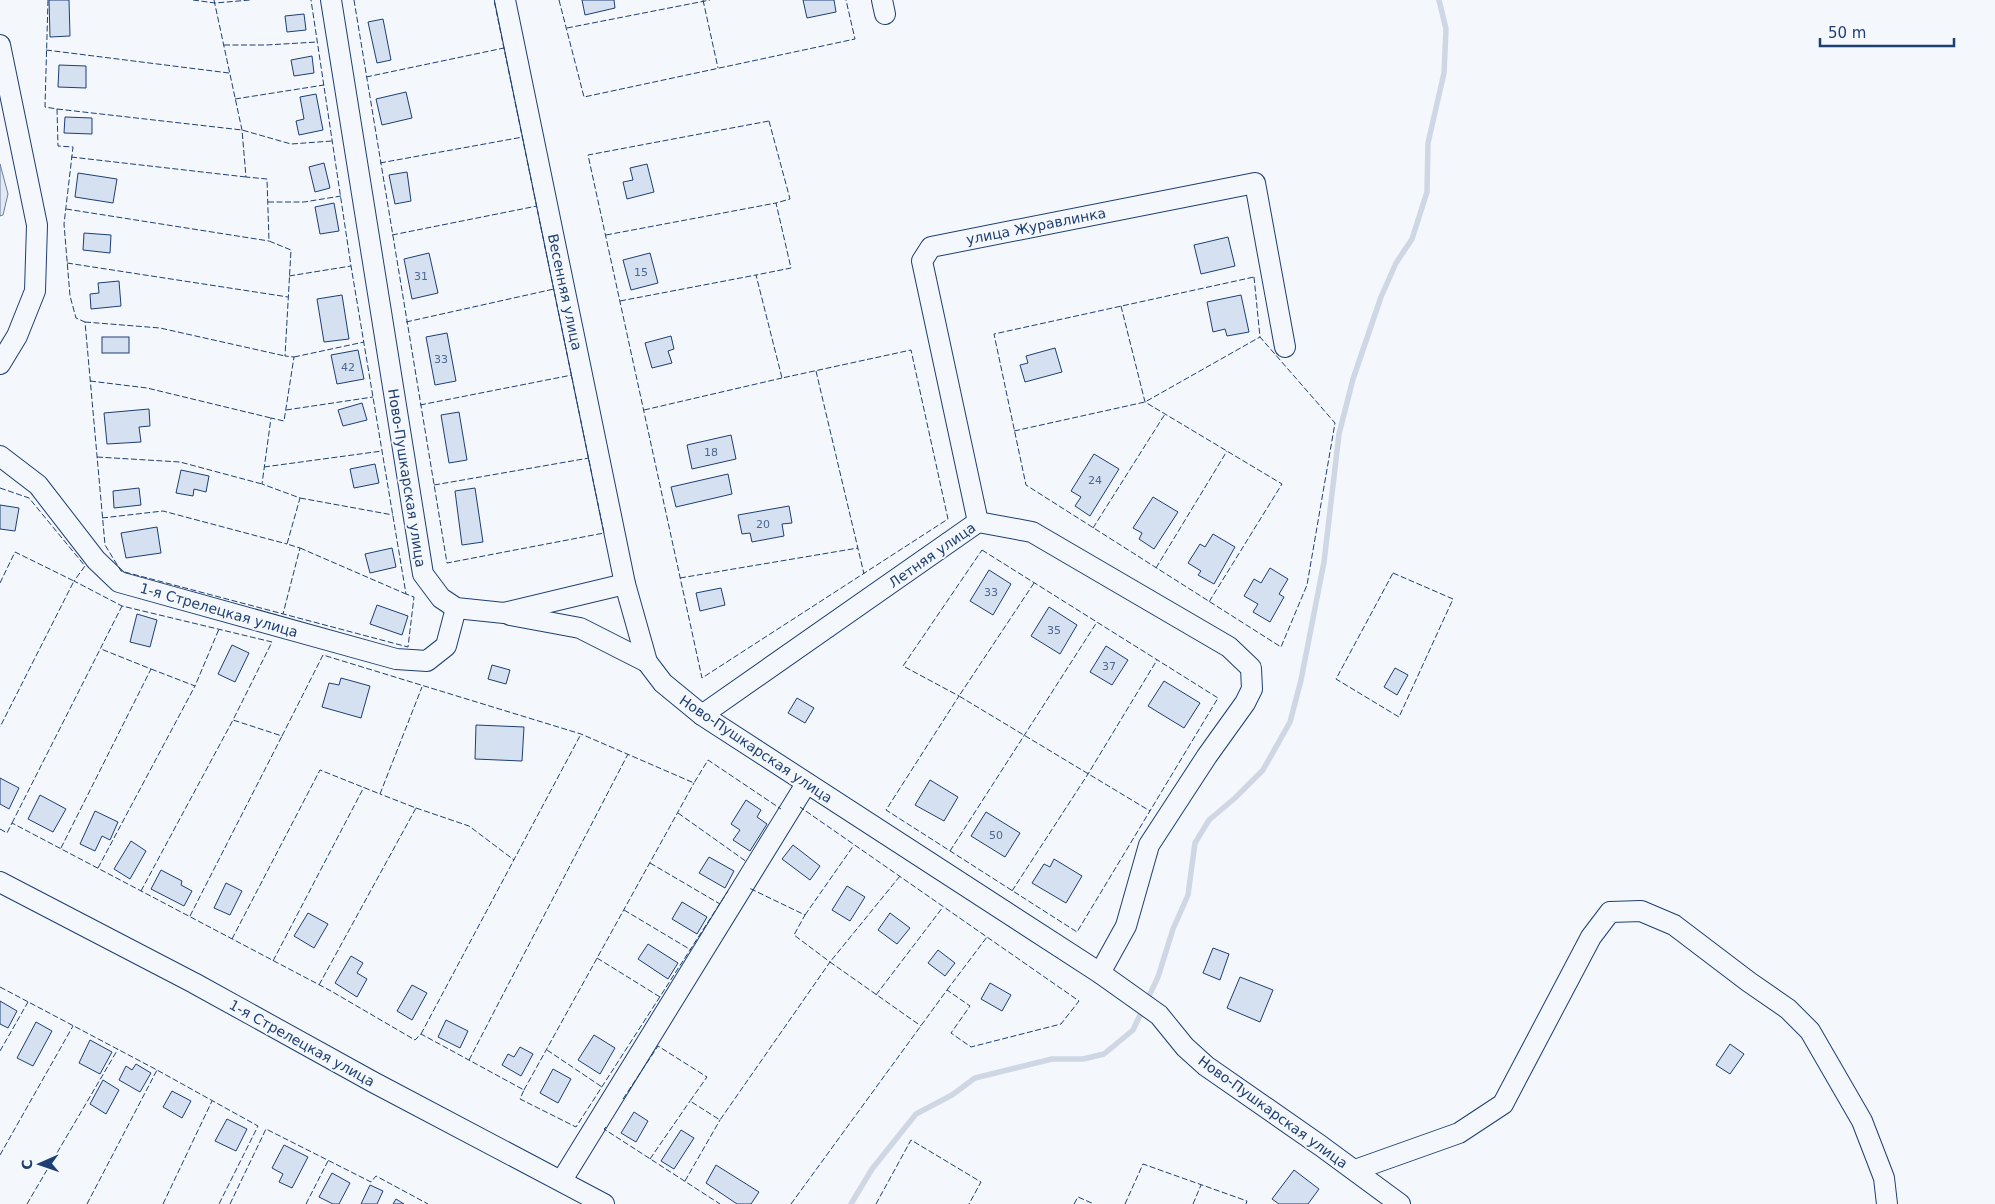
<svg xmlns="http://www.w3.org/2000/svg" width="1995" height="1204" font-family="'DejaVu Sans',sans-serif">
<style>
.green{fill:#e3e9f0;stroke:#687fa3}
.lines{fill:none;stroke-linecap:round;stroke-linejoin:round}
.stream{stroke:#cfd7e4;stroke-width:5.5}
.building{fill:#d5e0f0;stroke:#1d3f73}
.minor-casing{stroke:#1d3f73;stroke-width:22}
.minor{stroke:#f4f7fb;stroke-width:20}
.fence{stroke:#1d3f73;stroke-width:1;stroke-dasharray:6 2.5;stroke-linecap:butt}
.labels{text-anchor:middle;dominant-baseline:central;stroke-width:4;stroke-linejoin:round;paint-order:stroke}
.number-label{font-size:11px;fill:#4b6792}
.street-label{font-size:14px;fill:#1d3f73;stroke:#f4f7fb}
</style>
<rect width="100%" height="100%" fill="#f4f7fb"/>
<polygon class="green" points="0,164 8,194 3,215 0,216"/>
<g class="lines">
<polyline class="stream" points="851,1204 872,1169 916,1114 952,1095 975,1078 1052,1059 1083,1059 1104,1054 1133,1030 1158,977 1173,929 1188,895 1195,843 1209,820 1235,798 1263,770 1290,722 1301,680 1324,562 1339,434 1353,379 1381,297 1396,263 1412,239 1427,192 1428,143 1444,73 1446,29 1439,0"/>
</g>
<g class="building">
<polygon points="49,0 69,0 70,36 50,37"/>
<polygon points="582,0 614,0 615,8 585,15"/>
<polygon points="803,0 834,0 836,12 807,18"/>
<polygon points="304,14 306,30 287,32 285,16"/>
<polygon points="383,19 391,60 377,63 368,22"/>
<polygon points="312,56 314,73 294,76 291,60"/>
<polygon points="59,65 86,66 86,88 58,87"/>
<polygon points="406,92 412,118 382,125 376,99"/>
<polygon points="316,94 323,130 299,135 296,121 304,119 300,97"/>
<polygon points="65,117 92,118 92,134 64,133"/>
<polygon points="324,163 330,188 315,192 309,167"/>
<polygon points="647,164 654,192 627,199 623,182 633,180 630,168"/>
<polygon points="407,172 411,201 395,204 389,175"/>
<polygon points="78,173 117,179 113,203 75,197"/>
<polygon points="334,203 339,231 320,234 315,207"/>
<polygon points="84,233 111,235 110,253 83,250"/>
<polygon points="1228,237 1235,266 1201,274 1194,245"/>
<polygon points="429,253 438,293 412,299 404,259"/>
<polygon points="650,253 658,283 631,290 623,260"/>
<polygon points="119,281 121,306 91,309 90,294 99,293 98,283"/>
<polygon points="342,295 349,339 324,342 317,299"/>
<polygon points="1241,295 1249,332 1227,336 1225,329 1213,332 1207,302"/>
<polygon points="447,333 456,381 435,385 426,337"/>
<polygon points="671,336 674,349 668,351 672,363 652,368 645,343"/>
<rect x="102" y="337" width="27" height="16"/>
<polygon points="1055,348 1062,372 1025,382 1020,365 1028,363 1026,356"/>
<polygon points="358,350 364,379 337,384 331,355"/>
<polygon points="362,403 367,420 343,426 338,410"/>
<polygon points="149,409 150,426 139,427 141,442 107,444 104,413"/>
<polygon points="459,412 467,460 449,463 441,415"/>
<polygon points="731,435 736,459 692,469 687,445"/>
<polygon points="1094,454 1119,469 1090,516 1075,506 1081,497 1071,491"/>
<polygon points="375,464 379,483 354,488 350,469"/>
<polygon points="181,470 209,476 206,492 194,489 193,496 176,493"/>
<polygon points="728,474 732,494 676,507 671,487"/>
<polygon points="139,488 141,505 114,508 113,491"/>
<polygon points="475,488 483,542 462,545 455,491"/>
<polygon points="1153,497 1178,512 1154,549 1139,539 1142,533 1133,528"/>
<polygon points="0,505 19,508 15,531 0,529"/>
<polygon points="789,506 792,523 782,524 784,536 752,542 750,533 742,534 738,515"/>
<polygon points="157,527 161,553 126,558 121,533"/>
<polygon points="1213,534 1235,547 1214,584 1198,575 1201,571 1188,563 1200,544 1205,547"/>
<polygon points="392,548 396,567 370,573 365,554"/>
<polygon points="1270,568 1288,579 1279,594 1284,597 1270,622 1253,612 1258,604 1244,596 1254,579 1261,583"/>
<polygon points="989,570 1011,584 993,615 970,601"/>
<polygon points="721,588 725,605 700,611 696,593"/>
<polygon points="377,605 408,616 402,635 370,624"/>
<polygon points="1049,607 1077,625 1060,654 1031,636"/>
<polygon points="137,614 157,620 150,647 130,642"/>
<polygon points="232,645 249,653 235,682 218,674"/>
<polygon points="1106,646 1128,660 1112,685 1090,672"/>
<polygon points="492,665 510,670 506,684 488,679"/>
<polygon points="1395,668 1408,675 1397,695 1384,687"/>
<polygon points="341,678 370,686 361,718 322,707 329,683 339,685"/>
<polygon points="1164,681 1200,703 1184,728 1148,706"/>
<polygon points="797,698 814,708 805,723 788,713"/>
<polygon points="476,725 524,727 522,761 475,759"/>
<polygon points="0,778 19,788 9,809 0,804"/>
<polygon points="930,780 958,797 944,821 915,805"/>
<polygon points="40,795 66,809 53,832 28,819"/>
<polygon points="746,800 761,810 757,817 767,824 750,851 733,840 740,830 731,824"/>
<polygon points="95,811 118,822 110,840 102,836 95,851 80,844"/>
<polygon points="986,812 1020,833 1005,857 971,836"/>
<polygon points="131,841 146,851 130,879 114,869"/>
<polygon points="793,845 820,866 810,880 782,859"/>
<polygon points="709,857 734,871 725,888 699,873"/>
<polygon points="1054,859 1082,876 1066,903 1032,883 1044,864 1050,867"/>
<polygon points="161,870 182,881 181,885 192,891 184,906 151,889"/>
<polygon points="226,883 242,891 230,915 214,908"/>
<polygon points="847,886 865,897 850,921 832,910"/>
<polygon points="682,902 707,917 697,934 672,919"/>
<polygon points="308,913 328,924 314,948 294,936"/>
<polygon points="890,913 910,928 897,944 878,930"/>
<polygon points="648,944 678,963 668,979 638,959"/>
<polygon points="1213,948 1229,954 1220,980 1203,973"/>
<polygon points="938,950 955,963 945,976 928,963"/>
<polygon points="351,956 363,963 357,973 367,979 357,997 335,983"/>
<polygon points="1240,977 1273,990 1260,1022 1227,1008"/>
<polygon points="990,983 1011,995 1002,1011 981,999"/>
<polygon points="412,985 427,993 412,1020 397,1011"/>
<polygon points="0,1001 17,1011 8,1028 0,1024"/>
<polygon points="446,1020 468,1031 460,1048 438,1037"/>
<polygon points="36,1022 52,1031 33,1066 17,1058"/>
<polygon points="594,1035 615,1048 600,1074 578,1060"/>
<polygon points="90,1040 112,1052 100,1074 79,1063"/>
<polygon points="1730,1044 1744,1054 1730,1074 1716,1065"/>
<polygon points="520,1047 533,1054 521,1076 502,1065 508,1054 514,1057"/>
<polygon points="136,1064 151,1073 140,1092 119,1080 126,1066 132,1070"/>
<polygon points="553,1069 571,1079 558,1103 540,1093"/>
<polygon points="103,1080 119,1090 106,1114 90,1104"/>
<polygon points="172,1091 191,1101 182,1118 163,1107"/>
<polygon points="634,1112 648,1121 636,1142 621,1133"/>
<polygon points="227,1119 247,1129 236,1151 215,1141"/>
<polygon points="681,1130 694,1138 674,1169 661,1161"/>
<polygon points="284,1145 308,1157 292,1188 279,1182 283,1174 272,1168"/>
<polygon points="716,1165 759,1192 751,1204 737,1204 706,1183"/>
<polygon points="1294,1170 1319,1189 1308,1204 1279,1204 1272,1199"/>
<polygon points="332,1173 350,1183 339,1204 333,1204 319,1197"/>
<polygon points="370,1185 383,1191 377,1204 361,1204"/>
<polygon points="396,1199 404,1204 393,1204"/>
</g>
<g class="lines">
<g class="minor-casing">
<g id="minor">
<polyline points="331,0 423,574 441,598 456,608 504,613 625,584"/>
<polyline points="505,0 625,584 647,662 663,683 702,715 1100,973 1159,1015 1185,1047 1206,1066 1321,1146 1400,1204"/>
<polyline points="882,0 885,14"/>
<polyline points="0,45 37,225 35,291 17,336 0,364"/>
<polyline points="0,456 38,485 96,560 119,582 396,659 427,661 446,646 456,608"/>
<polyline points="978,522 922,261 931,247 1255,183 1285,347"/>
<polyline points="510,615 580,628 647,662"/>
<polyline points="702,715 978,522 1032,532 1229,647 1251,668 1252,689 1245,703 1207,756 1149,845 1126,926 1100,973"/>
<polyline points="0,882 194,983 373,1082 604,1204"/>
<polyline points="1355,1170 1459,1133 1503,1104 1591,937 1610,912 1641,911 1674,925 1749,982 1788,1009 1810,1031 1862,1121 1884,1178 1887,1204"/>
<polyline points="562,1180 806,784"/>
</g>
</g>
<use href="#minor" class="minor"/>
<g class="fence">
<polyline points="48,0 45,107 57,109 58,146 73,147 64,224 70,296 76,318 85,322 105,545 121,571 408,647 414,597 406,594 351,266 311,0"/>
<polyline points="193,0 215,3 250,0"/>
<polyline points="214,0 242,130 246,177 267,179 269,241 291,250 285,356 294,357 284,421 271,418 262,484 300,498 287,544 300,548 283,614"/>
<polyline points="354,0 447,563 604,533 494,0"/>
<polyline points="559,0 584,97 855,39 846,0"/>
<polyline points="703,0 718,68"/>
<polyline points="567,28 710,0"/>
<polyline points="224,45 266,45 317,42"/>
<polyline points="46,50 229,73"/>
<polyline points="366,77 504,48"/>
<polyline points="235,99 324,85"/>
<polyline points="57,109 242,130 291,144 332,141"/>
<polygon points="769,121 790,199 776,203 791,268 756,275 782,378 911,350 948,519 702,678 588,155"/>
<polyline points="71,157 246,177"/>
<polyline points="380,163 523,137"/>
<polyline points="268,202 304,202 341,196"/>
<polyline points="66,209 269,241"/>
<polyline points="392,235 537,206"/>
<polyline points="606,235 776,203"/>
<polyline points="67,263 288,297"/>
<polyline points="289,276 351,266"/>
<polygon points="1254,277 1260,337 1335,423 1307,585 1281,647 1026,485 994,334"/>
<polyline points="620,301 756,275"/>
<polyline points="1121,306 1145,402 1282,484 1209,602"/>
<polyline points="85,322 160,328 285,356"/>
<polyline points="406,322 554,289"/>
<polyline points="294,357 364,342"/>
<polyline points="816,371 864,574"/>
<polyline points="90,381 147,388 271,418"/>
<polyline points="420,405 572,375"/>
<polyline points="286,410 373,397"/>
<polyline points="644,410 782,378"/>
<polyline points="1014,431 1145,402 1260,337"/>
<polyline points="97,457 180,462 262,484"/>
<polyline points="264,467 382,451"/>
<polyline points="434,485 589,458"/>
<polyline points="0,488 29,498 85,566 74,581 122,606 272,642 233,720 282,736 323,655 581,734 694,783 708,760 781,809"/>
<polyline points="300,498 393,515"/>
<polyline points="102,518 163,511 287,544"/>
<polyline points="1093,528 1165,414"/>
<polyline points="300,548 406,594"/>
<polygon points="982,550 1218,698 1077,932 886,810 959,696 903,666"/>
<polyline points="1156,568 1227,451"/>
<polygon points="1393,573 1453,599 1399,717 1336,679"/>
<polyline points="680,578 858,548"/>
<polyline points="0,583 15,552 74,581 0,727"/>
<polyline points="1034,583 959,696 1150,811"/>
<polyline points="151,669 195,686 219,629"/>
<polyline points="416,808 469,826 514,860"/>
<polyline points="678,813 747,862"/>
<polyline points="12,823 122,606"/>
<polyline points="0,829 7,833 12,823 331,991 415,1040 421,1034 524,1090 520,1099 576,1127 728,891"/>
<polyline points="61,848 151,669 101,649"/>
<polyline points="950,851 1097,622"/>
<polyline points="650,863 720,904"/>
<polyline points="98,868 195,686"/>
<polyline points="900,876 830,962 921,1026"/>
<polyline points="141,891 233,720"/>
<polyline points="1012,891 1088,774 1157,660"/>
<polyline points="624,910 691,950"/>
<polyline points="805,915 854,845"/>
<polyline points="190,916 282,736"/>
<polyline points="232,939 320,770 380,794 422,687"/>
<polyline points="597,958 660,997"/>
<polyline points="273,961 364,787"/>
<polyline points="319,985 416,808 380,794"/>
<polyline points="0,987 157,1070 258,1126 219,1204"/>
<polyline points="947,990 987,937"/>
<polyline points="876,995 943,907"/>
<polyline points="421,1034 581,734"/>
<polyline points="547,1050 602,1087"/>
<polyline points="0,1051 28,1002"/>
<polyline points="469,1060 628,754"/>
<polyline points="524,1090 694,783"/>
<polyline points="623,1099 658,1046 707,1077 690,1101 720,1120 830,962 794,935 805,915 749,888"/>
<polyline points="606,1127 604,1129 720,1204"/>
<polyline points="0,1155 73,1026"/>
<polyline points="650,1159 690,1101"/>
<polyline points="685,1181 720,1120"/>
<polyline points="27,1204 118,1049"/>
<polyline points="87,1204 157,1070"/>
<polyline points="163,1204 212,1101"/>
<polyline points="230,1204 266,1129 371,1182 376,1176 428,1204"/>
<polyline points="306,1204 328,1161"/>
<polyline points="791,1204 947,990 970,1006 951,1033 971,1047 1061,1024 1079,1001 800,807"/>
<polyline points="876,1204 911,1140 981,1182 969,1204"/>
<polyline points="1074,1204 1078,1197 1094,1204"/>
<polyline points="1125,1204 1143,1164 1247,1201 1246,1204"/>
<polyline points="1193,1204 1201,1185"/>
</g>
</g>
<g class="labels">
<g class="number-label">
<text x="641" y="272">15</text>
<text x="421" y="276">31</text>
<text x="441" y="359">33</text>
<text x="348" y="367">42</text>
<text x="711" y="452">18</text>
<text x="1095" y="480">24</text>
<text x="763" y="524">20</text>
<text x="991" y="592">33</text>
<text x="1054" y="630">35</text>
<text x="1109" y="666">37</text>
<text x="996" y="835">50</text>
</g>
<g class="street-label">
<text transform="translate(1036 226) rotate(-11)">улица Журавлинка</text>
<text transform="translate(565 292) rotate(78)">Весенняя улица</text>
<text transform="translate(407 478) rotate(81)">Ново-Пушкарская улица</text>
<text transform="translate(932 555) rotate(-35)">Летняя улица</text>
<text transform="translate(219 610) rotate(16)">1-я Стрелецкая улица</text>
<text transform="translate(756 749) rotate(34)">Ново-Пушкарская улица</text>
<text transform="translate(302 1043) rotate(29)">1-я Стрелецкая улица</text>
<text transform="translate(1273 1112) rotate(36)">Ново-Пушкарская улица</text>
</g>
</g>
<g transform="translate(40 1164) rotate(268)" stroke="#f4f7fb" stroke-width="4" paint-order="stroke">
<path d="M0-4L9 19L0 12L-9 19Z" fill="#1d3f73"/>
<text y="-8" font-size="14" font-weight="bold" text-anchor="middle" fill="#1d3f73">С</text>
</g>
<path d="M1820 38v8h134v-8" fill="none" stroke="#1d3f73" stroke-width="2.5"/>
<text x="1828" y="38" font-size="15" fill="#1d3f73" stroke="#f4f7fb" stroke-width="4" paint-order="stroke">50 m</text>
</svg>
